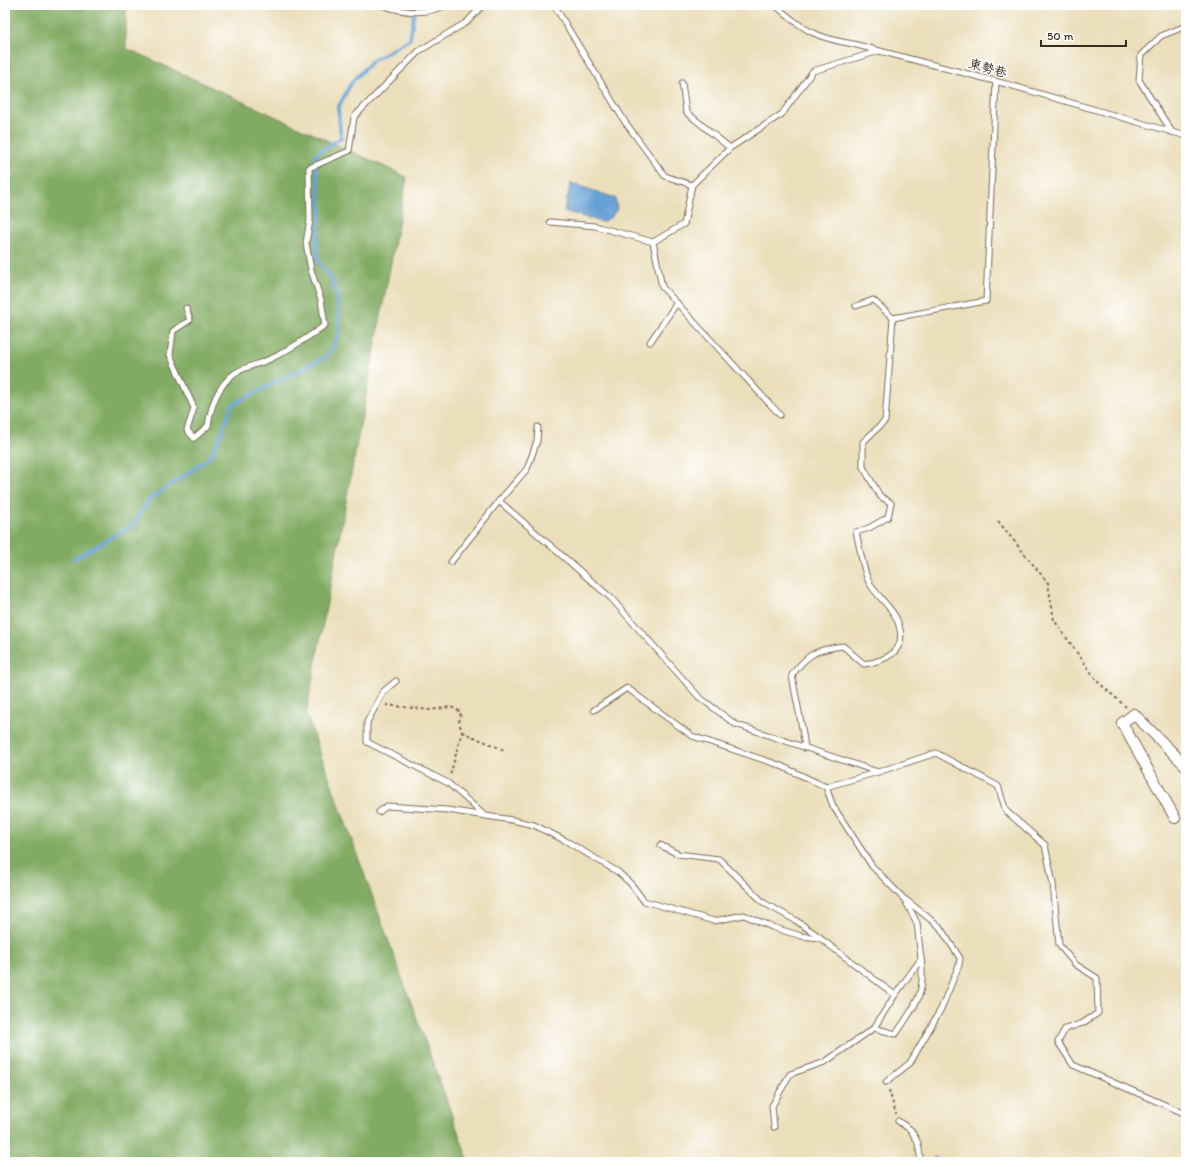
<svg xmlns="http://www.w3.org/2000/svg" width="1191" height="1167" font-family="Itim,'LXGW WenKai TC',sans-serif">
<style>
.forest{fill:#81ab62;stroke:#5e6a40}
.water{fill:#66a1d6;stroke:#50667a}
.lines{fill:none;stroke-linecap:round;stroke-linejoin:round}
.stream{stroke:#66a1d6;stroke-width:3.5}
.lane-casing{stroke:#796955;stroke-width:7}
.street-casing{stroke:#796955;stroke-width:12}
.path{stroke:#796955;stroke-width:2;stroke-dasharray:3 3;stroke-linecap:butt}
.lane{stroke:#fff;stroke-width:5}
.street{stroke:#fff;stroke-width:10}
.labels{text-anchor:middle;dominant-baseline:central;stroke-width:3;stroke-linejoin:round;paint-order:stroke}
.street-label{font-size:13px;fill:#3b2a1e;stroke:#fff}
</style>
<rect width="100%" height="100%" fill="#fff"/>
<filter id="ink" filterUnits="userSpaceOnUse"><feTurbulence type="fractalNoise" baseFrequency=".025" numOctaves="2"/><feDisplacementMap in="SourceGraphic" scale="8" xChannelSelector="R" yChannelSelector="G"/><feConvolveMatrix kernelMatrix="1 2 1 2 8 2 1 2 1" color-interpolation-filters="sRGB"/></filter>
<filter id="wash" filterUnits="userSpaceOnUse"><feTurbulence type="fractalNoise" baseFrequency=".012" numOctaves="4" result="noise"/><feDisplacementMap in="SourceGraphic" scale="16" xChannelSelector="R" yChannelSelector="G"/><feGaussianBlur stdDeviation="0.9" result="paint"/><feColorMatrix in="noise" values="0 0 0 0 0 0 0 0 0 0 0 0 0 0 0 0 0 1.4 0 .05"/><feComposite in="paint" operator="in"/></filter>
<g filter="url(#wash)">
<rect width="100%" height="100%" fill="#ebdeba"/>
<polygon class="forest" points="5,5 126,5 126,48 407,177 306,714 469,1162 5,1162"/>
<polygon class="water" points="571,183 615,198 617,209 611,217 602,222 564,211"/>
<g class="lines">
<g class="stream">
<polyline points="730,5 741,8 751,5"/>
<polyline points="5,25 9,16 9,5"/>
<polyline points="74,559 133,525 149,500 209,458 220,437 232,405 327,356 339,334 338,302 332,279 317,260 317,238 321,209 315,154 341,138 338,108 351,83 372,61 410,39 415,5"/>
<polyline points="935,1158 938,1162"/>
</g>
</g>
</g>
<g filter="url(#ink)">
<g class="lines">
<g class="lane-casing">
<g id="lane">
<polyline points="302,5 313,5"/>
<path d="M382,5C403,13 427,15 446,5"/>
<polyline points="554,5 625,122 665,176 692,185"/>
<path d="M775,5C803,30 816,38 853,44L1006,84L1186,136"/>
<polyline points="682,83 686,112 730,148"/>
<polyline points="1172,132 1139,80 1141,55 1161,36 1186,26"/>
<polyline points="550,222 595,226 653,242"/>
<polyline points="856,306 873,300 893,318"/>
<path d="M186,308L190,320L173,331L170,355L194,408L187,430L194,438L208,426C211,406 217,386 235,373C245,367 259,364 270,359C290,350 307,338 325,325L321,300L311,270L306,243L310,220L309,168L349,151L354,117L419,51L467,22L483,5"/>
<polyline points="650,342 677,303"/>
<polyline points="780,415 662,287 653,242 684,224 692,185 730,148 782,114 813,71 879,51"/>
<polyline points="499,501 611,598 699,697 735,724 878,772 936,753 998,786 1006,811 1045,845 1053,884 1059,945 1075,964 1097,978 1098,1013 1083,1023 1065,1029 1058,1042 1073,1065 1186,1114"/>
<polyline points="451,562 499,501 527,469 537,441 538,427"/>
<polyline points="396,681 384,691 367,722 367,742 448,783 484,815"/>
<polyline points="594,710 627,688 692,736 779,765 826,787 878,772"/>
<path d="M805,748C802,723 796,700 792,675C807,654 817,649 843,646L864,664C890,660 909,649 897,620C893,608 873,593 868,580C862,565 860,548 856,532L869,528L888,517L891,503L880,496L863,467V442L885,421L893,318L986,301L996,81"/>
<polyline points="379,812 387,806 447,810 512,820 534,825 566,841 618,872 631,884 644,901 714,921 744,915 772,927 801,936 820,938 895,995"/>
<polyline points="660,845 678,854 719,859 764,903 795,920 820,937"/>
<path d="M874,1028L896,1034C915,1005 926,996 921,959"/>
<polyline points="886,1082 910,1063 941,1009 959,965 960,958 939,926 906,900"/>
<polyline points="898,1121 911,1130 918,1143 921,1162"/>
<polyline points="774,1127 772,1106 790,1074 825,1062 874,1028 895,995 921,959 917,923 905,900 872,866 833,806 826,787"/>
</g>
</g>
<g class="street-casing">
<polyline id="street" points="1175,818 1122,723 1134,714 1186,766"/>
</g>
<g class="path">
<polyline points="998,521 1048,583 1054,620 1097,681 1126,707"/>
<polyline points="386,705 430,710 451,707 461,712 459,722 462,732 450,776"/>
<polyline points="462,732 504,750"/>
<polyline points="889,1090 896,1114"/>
</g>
<use href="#lane" class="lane"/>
<use href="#street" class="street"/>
</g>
</g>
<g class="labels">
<g class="street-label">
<text transform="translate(988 68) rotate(15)">東勢巷</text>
</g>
</g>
<rect width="1191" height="1167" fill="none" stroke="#fff" stroke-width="20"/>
<path d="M1041 40v6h85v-6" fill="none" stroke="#3b2a1e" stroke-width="2"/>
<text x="1047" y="40" font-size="12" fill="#3b2a1e" stroke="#ffffff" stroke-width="3" paint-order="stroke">50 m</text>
</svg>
